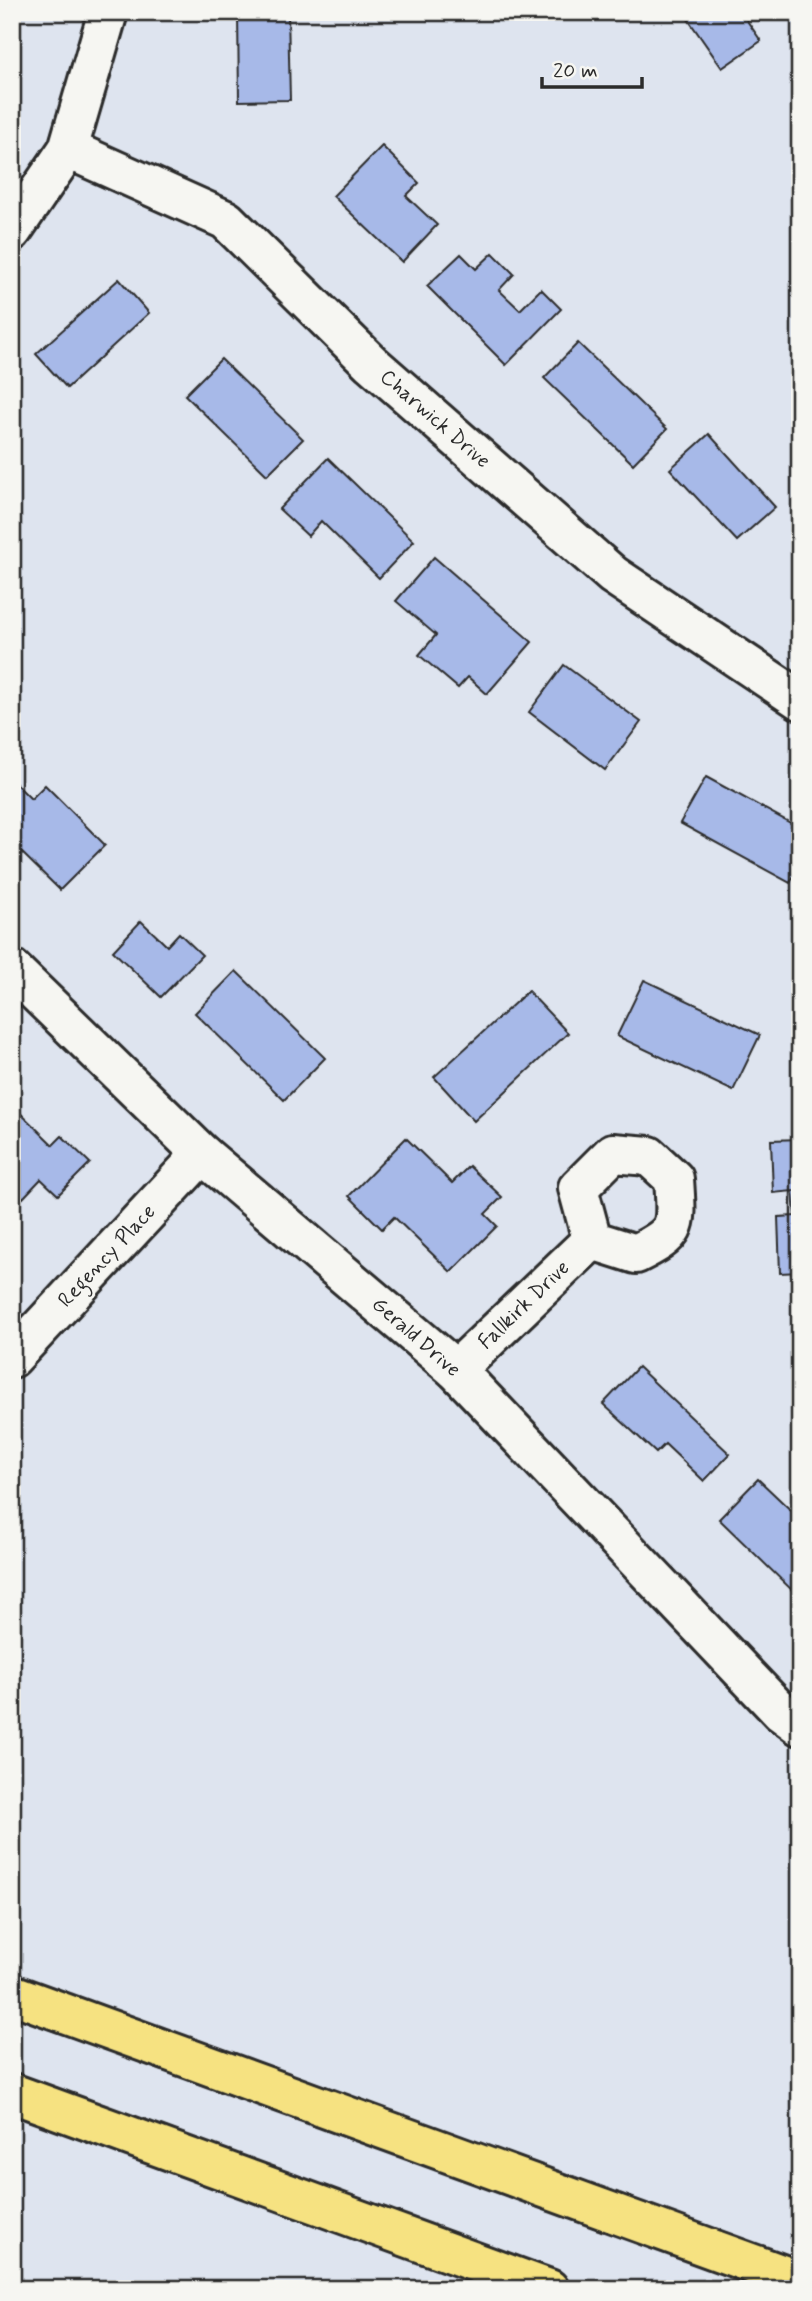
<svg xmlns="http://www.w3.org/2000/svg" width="812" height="2301" font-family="Mynerve,sans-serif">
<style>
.building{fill:#a7b9e8;stroke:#2b2b2b;stroke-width:2}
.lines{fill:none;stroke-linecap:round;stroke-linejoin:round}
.minor-casing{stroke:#2b2b2b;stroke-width:44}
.highway-casing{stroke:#2b2b2b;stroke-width:44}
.minor{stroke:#f6f6f2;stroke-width:38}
.highway{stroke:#f6e281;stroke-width:38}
.labels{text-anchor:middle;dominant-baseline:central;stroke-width:5;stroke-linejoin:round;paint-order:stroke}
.street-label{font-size:21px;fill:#2b2b2b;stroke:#f6f6f2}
</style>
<rect width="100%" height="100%" fill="#dee4ef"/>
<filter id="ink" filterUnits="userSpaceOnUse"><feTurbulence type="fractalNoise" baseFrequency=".0143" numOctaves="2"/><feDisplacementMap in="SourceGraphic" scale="14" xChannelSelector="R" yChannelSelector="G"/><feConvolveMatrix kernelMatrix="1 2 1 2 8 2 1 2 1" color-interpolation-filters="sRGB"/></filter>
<g filter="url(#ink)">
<g class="building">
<polygon points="238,12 288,12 290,100 239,101"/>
<polygon points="683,12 741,12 761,41 722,68"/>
<polygon points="382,146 419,183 406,196 437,225 402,262 333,196"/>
<polygon points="493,253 514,274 499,290 520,310 541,289 561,309 506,365 427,286 461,254 476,269"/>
<polygon points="119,279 149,313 67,388 36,354"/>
<polygon points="578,343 667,429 633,464 544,378"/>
<polygon points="221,359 303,439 267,475 185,395"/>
<polygon points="709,434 775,507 737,541 670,469"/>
<polygon points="328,458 414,541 379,578 321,521 308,536 279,509"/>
<polygon points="434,557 532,642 487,694 468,677 458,688 419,655 436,635 396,601"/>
<polygon points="564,665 641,722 605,770 529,712"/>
<polygon points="706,777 800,828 800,865 790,883 680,823"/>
<polygon points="12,780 31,799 45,785 105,845 60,890 12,843"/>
<polygon points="141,921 167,946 179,933 202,955 161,997 113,951"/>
<polygon points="236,971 325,1058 284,1100 195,1013"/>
<polygon points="644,980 760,1035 733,1091 617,1036"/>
<polygon points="528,991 568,1033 474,1121 434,1077"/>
<polygon points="12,1105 53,1145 62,1136 90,1163 58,1195 41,1179 23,1198 12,1188"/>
<polygon points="406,1138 452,1183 469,1166 502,1197 485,1214 497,1226 451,1272 394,1217 382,1229 349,1196"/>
<polygon points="800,1139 800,1272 780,1273 778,1217 795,1216 793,1191 773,1193 771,1140"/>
<polygon points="638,1367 730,1454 704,1481 665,1444 656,1453 603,1404"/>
<polygon points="758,1479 800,1519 800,1598 719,1519"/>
</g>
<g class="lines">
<g class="minor-casing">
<g id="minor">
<polyline points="68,149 226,220 371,363 613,575 800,700"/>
<polyline points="12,231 68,149 108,12"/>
<polyline points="12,969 202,1154 456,1370 781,1712 800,1726"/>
<path d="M613,1153L649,1156L674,1179C677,1227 680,1232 636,1254L592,1240L578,1188Z"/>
<polyline points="12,1358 202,1154"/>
<polyline points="456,1370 592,1240"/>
</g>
</g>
<g class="highway-casing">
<g id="highway">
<polyline points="12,1994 800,2281"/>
<polyline points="12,2093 549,2289"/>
</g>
</g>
<use href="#minor" class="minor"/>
<use href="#highway" class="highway"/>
</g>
</g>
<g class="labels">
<g class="street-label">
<text transform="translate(435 419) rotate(41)">Charwick Drive</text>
<text transform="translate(107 1256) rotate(-47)">Regency Place</text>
<text transform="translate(524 1305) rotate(-44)">Fallkirk Drive</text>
<text transform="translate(416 1337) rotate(41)">Gerald Drive</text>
</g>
</g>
<rect width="812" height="2301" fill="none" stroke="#f6f6f2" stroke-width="42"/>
<rect x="21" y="21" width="770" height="2259" fill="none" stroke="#2b2b2b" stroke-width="2.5" filter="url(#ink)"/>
<path d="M542 77v10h100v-10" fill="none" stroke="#2b2b2b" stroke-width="3.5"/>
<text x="553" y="77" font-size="21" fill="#2b2b2b" stroke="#f6f6f2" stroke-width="5" paint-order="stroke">20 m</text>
</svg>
